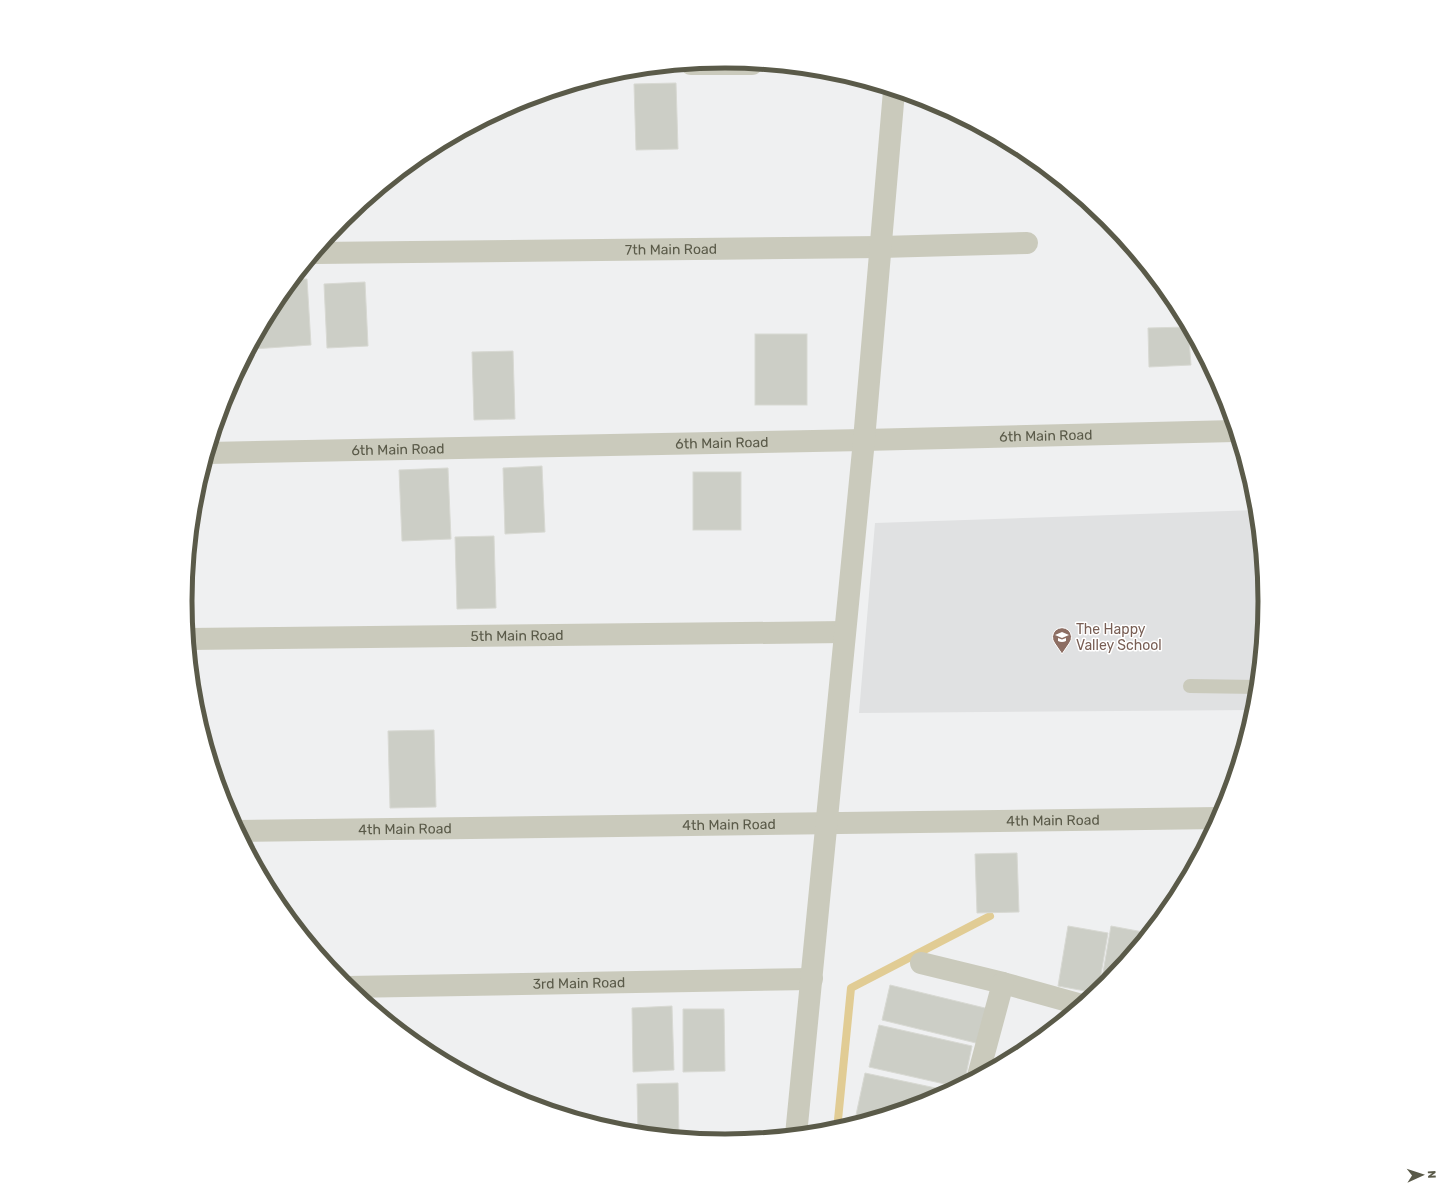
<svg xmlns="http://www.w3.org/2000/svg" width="1450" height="1203" font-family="Rubik,sans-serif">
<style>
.education{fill:#e0e1e2}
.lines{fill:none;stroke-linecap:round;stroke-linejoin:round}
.stream{stroke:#e1cc94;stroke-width:8}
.building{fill:#cccec6;stroke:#d8d9d3}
.lane{stroke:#cacabc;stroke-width:14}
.street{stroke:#cacabc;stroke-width:22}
.labels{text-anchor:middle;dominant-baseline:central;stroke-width:3;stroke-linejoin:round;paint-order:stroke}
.street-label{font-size:14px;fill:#5a5a49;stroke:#fff}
.education-label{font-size:14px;fill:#785e54;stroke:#fff;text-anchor:start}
.rim{fill:none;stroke:#5a5a49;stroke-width:5}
</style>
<rect width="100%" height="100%" fill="#eff0f1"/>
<polygon class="education" points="1257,510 1265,602 1254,710 859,713 875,523"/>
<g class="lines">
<polyline class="stream" points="837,1130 851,988 990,916"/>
</g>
<g class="building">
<polygon points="676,83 678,149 636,150 634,84"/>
<polygon points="293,279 307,279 311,345 253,349 253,343 276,301"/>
<polygon points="365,282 368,346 327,348 324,284"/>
<polygon points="1188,327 1191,365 1149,367 1148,328"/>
<rect x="755" y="334" width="52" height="71"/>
<polygon points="513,351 515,419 474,420 472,352"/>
<polygon points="542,466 545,532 505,534 503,468"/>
<polygon points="448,468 451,539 402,541 399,470"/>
<rect x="693" y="472" width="48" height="58"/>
<polygon points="494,536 496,608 457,609 455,537"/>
<polygon points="434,730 436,807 390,808 388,731"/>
<polygon points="1017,853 1019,912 977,913 975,854"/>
<polygon points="1068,926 1108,933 1098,992 1096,993 1058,986"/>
<polygon points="1111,926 1143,932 1142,942 1107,984 1100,990"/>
<polygon points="890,985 989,1009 980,1044 882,1020"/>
<polygon points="672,1006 674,1070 633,1072 632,1008"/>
<polygon points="683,1009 724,1009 725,1071 683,1072"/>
<polygon points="879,1025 972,1046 964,1084 958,1087 869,1067"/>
<polygon points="865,1073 950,1091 932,1101 872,1119 856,1115"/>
<polygon points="678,1083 679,1137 638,1133 637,1084"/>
</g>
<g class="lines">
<polyline class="lane" points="1190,686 1257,687"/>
<g class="street">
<polyline points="691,64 752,64"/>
<path id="s1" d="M315,253L881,247L1027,243"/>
<path id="s2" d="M208,453L864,440L1235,431"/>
<path id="s3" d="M188,639L845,632"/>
<path id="s4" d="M238,831L1219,818"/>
<polyline points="921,963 1003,983 1082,1005"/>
<path id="s5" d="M347,987L812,979"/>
<polyline points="978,1076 1003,983"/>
<polyline points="796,1135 864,440 894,91"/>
</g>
</g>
<defs>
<g id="school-pin" transform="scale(1)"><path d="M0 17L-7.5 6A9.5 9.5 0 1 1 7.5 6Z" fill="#8d6e63" stroke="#fff"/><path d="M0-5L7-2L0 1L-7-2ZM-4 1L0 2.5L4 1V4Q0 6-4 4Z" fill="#fff"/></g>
</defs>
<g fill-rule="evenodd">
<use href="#school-pin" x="1062" y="637"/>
</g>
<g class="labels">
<g class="street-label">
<text stroke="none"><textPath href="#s1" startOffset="356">7th Main Road</textPath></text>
<text stroke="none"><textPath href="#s2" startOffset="838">6th Main Road</textPath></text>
<text stroke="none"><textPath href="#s2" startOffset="514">6th Main Road</textPath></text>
<text stroke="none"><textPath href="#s2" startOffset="190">6th Main Road</textPath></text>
<text stroke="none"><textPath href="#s3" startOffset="329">5th Main Road</textPath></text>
<text stroke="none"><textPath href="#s4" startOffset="815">4th Main Road</textPath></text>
<text stroke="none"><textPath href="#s4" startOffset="491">4th Main Road</textPath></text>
<text stroke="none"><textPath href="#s4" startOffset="167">4th Main Road</textPath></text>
<text stroke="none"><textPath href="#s5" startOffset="232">3rd Main Road</textPath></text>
</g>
<g class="education-label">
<text x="1076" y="629">The Happy<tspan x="1076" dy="16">Valley School</tspan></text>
</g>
</g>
<path d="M0 0H1450V1203H0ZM192 601a533 533 0 1 1 1066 0a533 533 0 1 1-1066 0Z" fill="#fff" fill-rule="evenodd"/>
<path class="rim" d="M192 601a533 533 0 1 1 1066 0a533 533 0 1 1-1066 0Z"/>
<g transform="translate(1422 1175) rotate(87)" stroke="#ffffff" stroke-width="3" paint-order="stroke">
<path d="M0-3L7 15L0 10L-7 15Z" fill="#5a5a49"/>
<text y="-6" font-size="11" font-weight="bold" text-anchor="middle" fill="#5a5a49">N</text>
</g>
</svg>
